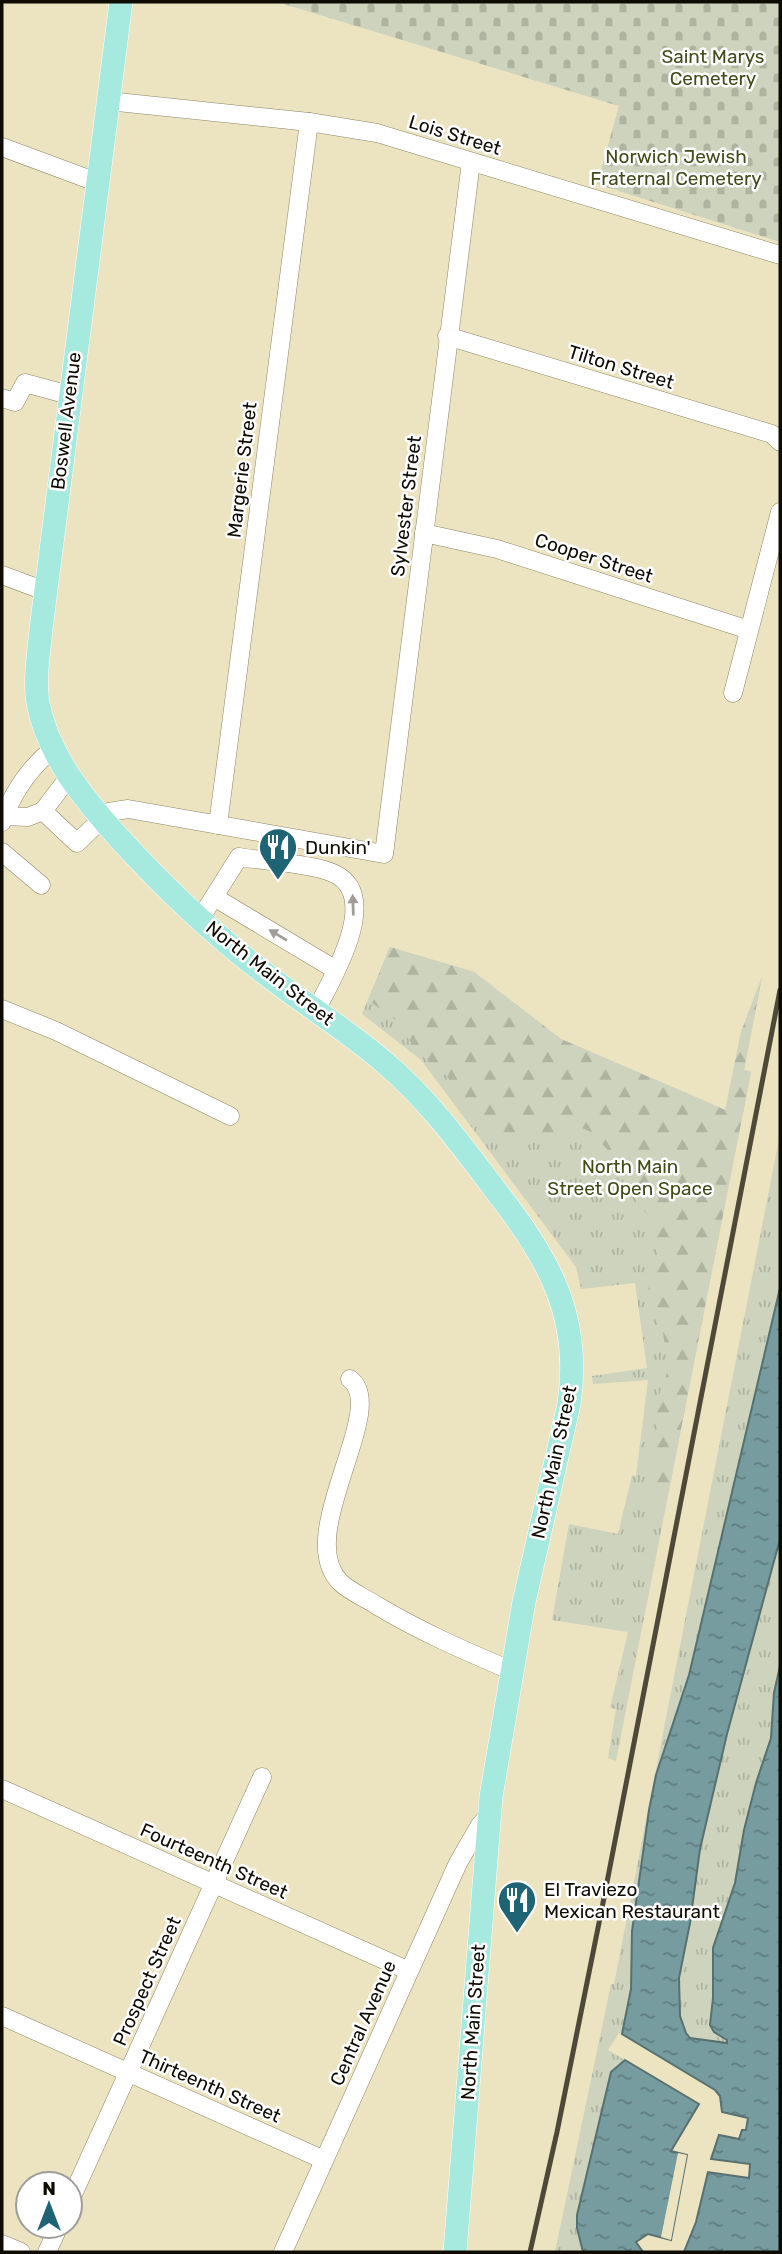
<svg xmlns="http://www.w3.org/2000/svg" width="782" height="2254" font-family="Rubik,sans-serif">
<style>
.grass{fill:url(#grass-tufts)}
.forest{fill:url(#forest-firs)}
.cemetery{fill:url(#cemetery-stones)}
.water{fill:url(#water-ripples);stroke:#577070;stroke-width:2}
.pier{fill:#ece3c1}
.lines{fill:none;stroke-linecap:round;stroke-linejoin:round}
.minor-casing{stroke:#8c8565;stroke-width:19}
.major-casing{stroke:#fff;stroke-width:24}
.minor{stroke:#fff;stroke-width:18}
.major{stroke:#a6e9de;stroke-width:23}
.rail{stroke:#4d4838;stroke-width:5}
.oneway{fill:#9f9d9a}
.labels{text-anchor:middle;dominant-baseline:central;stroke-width:5;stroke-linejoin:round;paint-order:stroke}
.park-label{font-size:19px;fill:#424b19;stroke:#fff}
.street-label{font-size:19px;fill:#0e0b02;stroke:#fff}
.poi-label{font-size:19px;fill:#0e0b02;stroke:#fff;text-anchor:start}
</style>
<defs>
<pattern id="grass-tufts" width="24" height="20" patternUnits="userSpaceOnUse" patternTransform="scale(1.75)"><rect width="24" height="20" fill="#cdd3bd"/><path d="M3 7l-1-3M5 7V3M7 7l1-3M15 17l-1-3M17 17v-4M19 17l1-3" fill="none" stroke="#afb4a1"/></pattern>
<pattern id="forest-firs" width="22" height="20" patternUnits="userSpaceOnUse" patternTransform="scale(1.75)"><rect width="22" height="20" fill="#cdd3bd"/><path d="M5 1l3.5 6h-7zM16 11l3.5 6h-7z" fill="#afb4a1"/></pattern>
<pattern id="cemetery-stones" width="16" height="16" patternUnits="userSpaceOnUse" patternTransform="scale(1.75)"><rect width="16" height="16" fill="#cdd3bd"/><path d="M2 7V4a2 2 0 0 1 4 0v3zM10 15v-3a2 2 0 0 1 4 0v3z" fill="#afb4a1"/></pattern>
<pattern id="water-ripples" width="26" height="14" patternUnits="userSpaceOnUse" patternTransform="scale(1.75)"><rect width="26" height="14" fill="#769c9f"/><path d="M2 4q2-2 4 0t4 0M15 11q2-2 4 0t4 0" fill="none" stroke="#5f7d7f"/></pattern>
</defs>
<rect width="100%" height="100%" fill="#ece3c1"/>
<g class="grass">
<polygon points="390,947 474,972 561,1039 726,1110 741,1032 762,977 744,1070 751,1072 616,1761 608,1758 616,1709 610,1708 628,1632 552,1620 569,1524 618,1534 632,1475 636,1476 648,1380 593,1384 592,1376 647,1368 635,1283 581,1289 576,1267 421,1060 362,1014"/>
<polygon points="780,1134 780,1289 689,1675 656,1775 632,1931 631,1989 622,2034 619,2033 608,2050 625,2060 611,2072 579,2204 579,2240 583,2252 555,2252 611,1984 614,1984"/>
<path d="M780,1539V1666L774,1693L772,1733L744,1830L735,1883L718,1933L712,1958L713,1998L710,2025L727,2040L726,2043C715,2042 692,2043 686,2033C668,2005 684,1952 690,1923C695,1898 695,1873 700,1849C723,1744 752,1642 780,1539Z"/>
</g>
<polygon class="forest" points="390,947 474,972 561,1039 725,1110 741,1032 762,977 744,1070 751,1072 667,1500 660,1508 656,1509 652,1503 652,1470 657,1446 656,1403 666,1376 668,1364 663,1333 650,1306 648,1294 649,1282 657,1257 656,1233 652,1221 637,1201 617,1161 593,1133 582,1128 576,1128 560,1135 512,1135 490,1126 476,1114 446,1075 417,1052 397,1021 368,1000"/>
<polygon class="cemetery" points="277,2 780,2 780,242 597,184 619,106"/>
<g class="water">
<polygon points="780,1288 780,1539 727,1734 700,1849 690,1923 679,1978 680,2016 686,2033 690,2038 727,2043 727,2040 714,2032 710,2025 713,1998 713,1948 735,1883 744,1830 756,1783 771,1738 774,1693 780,1666 780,2252 684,2252 696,2222 708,2172 749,2178 750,2164 711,2159 719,2135 739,2139 742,2130 746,2130 748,2118 722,2112 720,2096 715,2090 622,2034 631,1989 632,1931 649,1810 656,1775 689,1675"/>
<polygon points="625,2060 699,2104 671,2151 687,2155 671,2240 648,2234 636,2242 643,2252 583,2252 577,2228 577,2215 611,2072"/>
</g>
<polygon class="pier" points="678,2153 687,2155 671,2240 661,2237"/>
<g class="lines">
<g class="minor-casing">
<g id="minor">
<polyline points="108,101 309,122 377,133 780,255"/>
<polyline points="2,147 99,183"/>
<polyline points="447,336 772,434 780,442"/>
<polyline points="2,398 15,402 25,383 69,395"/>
<polyline points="424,533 497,549 749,630"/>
<polyline points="2,575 45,591"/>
<polyline points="733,693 780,512"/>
<polyline points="69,777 43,811 77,843 109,812 128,809 384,854 471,162"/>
<polyline points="4,816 28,817 43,811"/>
<path d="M2,822C13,791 29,768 54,748"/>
<polyline points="218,825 309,122"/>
<polyline points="2,852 41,885"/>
<polyline points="214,897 336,970"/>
<path d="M200,919L239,857C263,861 316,864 335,874C382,897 331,981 316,1010"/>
<polyline points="2,1009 56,1031 230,1116"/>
<path d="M350,1379C390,1409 293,1534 340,1582C349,1591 365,1598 376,1605C421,1632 463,1650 512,1671"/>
<polyline points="2,1789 409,1971"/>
<polyline points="2,2016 324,2160"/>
<polyline points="70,2201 262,1777"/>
<polyline points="2,2244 21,2252"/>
<polyline points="47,2252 59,2226"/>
<polyline points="283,2252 458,1863 480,1825 489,1815"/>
</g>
</g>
<g class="major-casing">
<path id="major" d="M121,2L41,629C39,653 34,679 38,703C48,756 84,799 119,838C162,885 207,929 258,968C299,1001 345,1028 385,1063C428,1099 462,1146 496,1191C548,1257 582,1316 569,1404L524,1602L491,1797L455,2252"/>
</g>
<use href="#minor" class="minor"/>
<use href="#major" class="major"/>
<polyline class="rail" points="530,2252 557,2132 602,1908 780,990"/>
</g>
<defs><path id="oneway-solid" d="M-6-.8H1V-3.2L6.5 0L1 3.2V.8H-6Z" transform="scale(1.75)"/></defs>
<g class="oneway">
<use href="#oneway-solid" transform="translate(353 905) rotate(-92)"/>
<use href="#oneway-solid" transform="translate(278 935) rotate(-149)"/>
</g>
<defs>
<g id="restaurant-pin" transform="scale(2.0125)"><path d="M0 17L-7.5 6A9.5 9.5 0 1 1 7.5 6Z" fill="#1f6475" stroke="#fff"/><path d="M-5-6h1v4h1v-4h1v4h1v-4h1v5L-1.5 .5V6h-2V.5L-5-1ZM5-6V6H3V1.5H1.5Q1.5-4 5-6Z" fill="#fff"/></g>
</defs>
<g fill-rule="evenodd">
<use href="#restaurant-pin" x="278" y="847"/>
<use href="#restaurant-pin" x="517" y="1900"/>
</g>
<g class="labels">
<g class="park-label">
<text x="713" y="56">Saint Marys<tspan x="713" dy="22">Cemetery</tspan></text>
<text x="676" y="156">Norwich Jewish<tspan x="676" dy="22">Fraternal Cemetery</tspan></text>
<text x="630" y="1166">North Main<tspan x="630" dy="22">Street Open Space</tspan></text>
</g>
<g class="street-label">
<text transform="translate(455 135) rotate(17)">Lois Street</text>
<text transform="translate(621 367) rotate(17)">Tilton Street</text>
<text transform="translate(66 421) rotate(-83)">Boswell Avenue</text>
<text transform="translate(242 470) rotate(-83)">Margerie Street</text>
<text transform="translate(406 506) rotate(-83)">Sylvester Street</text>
<text transform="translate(594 558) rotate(18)">Cooper Street</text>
<text transform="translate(270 973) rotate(38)">North Main Street</text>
<text transform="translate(554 1462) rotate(-78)">North Main Street</text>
<text transform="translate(214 1861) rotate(24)">Fourteenth Street</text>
<text transform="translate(147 1981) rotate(-66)">Prospect Street</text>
<text transform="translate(473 2022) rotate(-86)">North Main Street</text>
<text transform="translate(363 2023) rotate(-66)">Central Avenue</text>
<text transform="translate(210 2086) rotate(24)">Thirteenth Street</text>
</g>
<g class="poi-label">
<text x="305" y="847">Dunkin'</text>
<text x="544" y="1889">El Traviezo<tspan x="544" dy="22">Mexican Restaurant</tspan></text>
</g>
</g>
<rect width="782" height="2254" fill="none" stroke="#0e0b02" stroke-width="7"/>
<g transform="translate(49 2205)"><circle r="33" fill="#ffffff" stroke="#9f9d9a" stroke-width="2"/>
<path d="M0-5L12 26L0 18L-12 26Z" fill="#1f6475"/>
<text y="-10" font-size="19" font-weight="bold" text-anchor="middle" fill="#0e0b02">N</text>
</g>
</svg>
